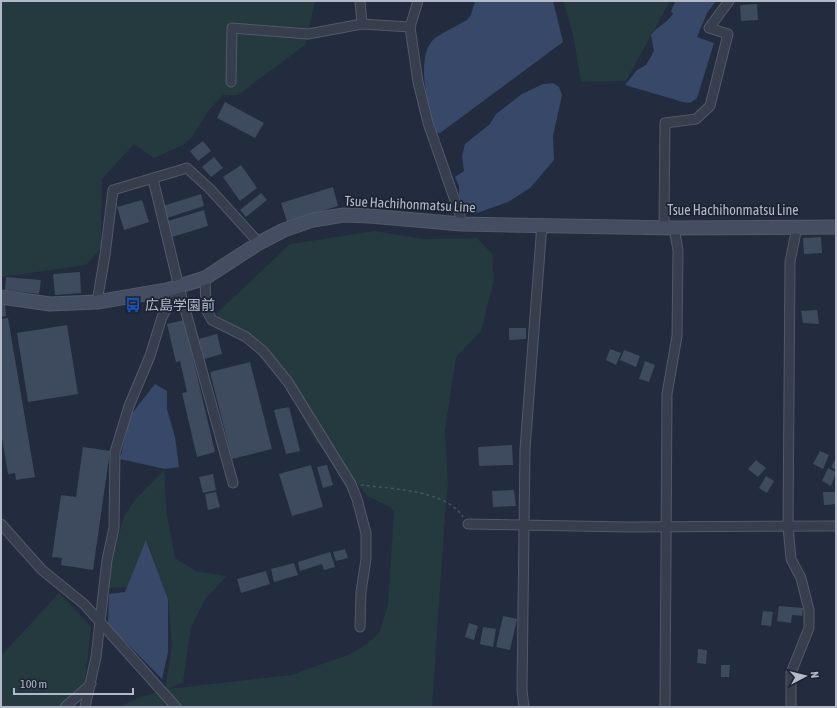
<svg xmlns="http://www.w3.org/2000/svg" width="837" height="708" font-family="'Asap Condensed','Noto Sans JP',sans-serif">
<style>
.green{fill:#243a3f}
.water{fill:#374868}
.building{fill:#3e4a5d}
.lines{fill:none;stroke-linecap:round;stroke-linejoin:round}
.street-casing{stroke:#525969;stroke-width:11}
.secondary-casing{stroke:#525969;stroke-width:15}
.path{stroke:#42575c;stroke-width:1.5;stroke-dasharray:3 3;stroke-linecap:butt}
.street{stroke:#373e4e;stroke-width:9}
.secondary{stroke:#444d61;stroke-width:13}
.labels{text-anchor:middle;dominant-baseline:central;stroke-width:3.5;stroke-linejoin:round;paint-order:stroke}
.street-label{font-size:14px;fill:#b2b9c9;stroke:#1c2333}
.poi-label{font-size:14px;fill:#b2b9c9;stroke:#1c2333;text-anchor:start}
</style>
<rect width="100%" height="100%" fill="#222c3e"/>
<g class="green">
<polygon points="1,1 315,1 305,45 238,95 223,95 209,110 192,137 183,145 154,158 134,144 102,179 101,248 86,265 1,277"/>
<polygon points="563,1 670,1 626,81 581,82 573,34"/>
<polygon points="375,231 423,239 477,238 492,254 494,279 481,331 456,357 445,430 448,484 444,529 432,707 119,707 140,697 165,690 172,647 168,599 147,541 127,587 104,588 124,516 135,500 164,470 167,515 175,558 196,571 227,576 206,598 191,627 183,682 168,689 291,675 348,655 367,644 379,633 388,605 394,512 390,507 367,496 354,479 316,442 282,378 216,314 290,244"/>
<polygon points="59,593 91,627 84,691 63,707 1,707 1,656"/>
</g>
<g class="water">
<path d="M475,1H553L563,42L440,133H435C430,111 413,56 435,38C445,31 457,26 467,20L471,15Z"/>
<path d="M716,1L707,13L697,37L714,43L697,98L690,103L683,102L625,85L637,70L646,65L654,51L651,35C657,26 665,25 673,14L671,11L675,2Z"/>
<polygon points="553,83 559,87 562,95 553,136 554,160 530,188 508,202 474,214 459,197 459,186 455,177 464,171 462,156 465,144 490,124 496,114 522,94 543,84"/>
<polygon points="155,384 167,391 167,409 175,437 179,467 165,469 120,459 130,416"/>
<polygon points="146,540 168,599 168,652 162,679 108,624 109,594 125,592"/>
</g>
<g class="building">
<polygon points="757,4 758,20 741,21 740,5"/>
<polygon points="225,102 264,123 255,138 217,118"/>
<polygon points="203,141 211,151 198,161 190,151"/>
<polygon points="214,157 223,168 211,177 202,167"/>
<polygon points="241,165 257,188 240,201 223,177"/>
<polygon points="333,187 338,206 287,222 281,203"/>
<polygon points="261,193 267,200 246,217 240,210"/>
<polygon points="201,194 204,206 167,218 163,206"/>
<polygon points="142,200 149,222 124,230 117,207"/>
<polygon points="204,210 208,226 172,237 168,221"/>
<polygon points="821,237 822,253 804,254 803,238"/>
<polygon points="80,272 81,293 55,295 53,274"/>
<polygon points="6,277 41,280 39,294 5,290"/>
<polygon points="5,304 6,316 1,317 1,305"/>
<polygon points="817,310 819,324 803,323 801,311"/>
<polygon points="8,318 35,477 16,480 15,473 8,474 1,432 1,319"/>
<polygon points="184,320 215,452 197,457 182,393 187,392 180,361 176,362 167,324"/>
<polygon points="67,325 78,394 28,402 17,333"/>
<polygon points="509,328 526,328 526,339 509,340"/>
<polygon points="217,334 222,354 204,359 199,339"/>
<polygon points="610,349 621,353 616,365 606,360"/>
<polygon points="624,350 640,356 636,367 620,360"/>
<polygon points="645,361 655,365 649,382 639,379"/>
<polygon points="250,362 272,449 232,459 210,372"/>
<polygon points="289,407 300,451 286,454 274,410"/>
<polygon points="512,445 513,465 479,466 478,447"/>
<polygon points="83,447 110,451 93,570 61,565 62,558 52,557 61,495 76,497"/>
<polygon points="820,451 829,455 823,469 813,464"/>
<polygon points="836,458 836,470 831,467"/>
<polygon points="756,460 766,468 758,477 748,469"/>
<polygon points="311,465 323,507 292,516 279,474"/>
<polygon points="327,465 333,485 323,488 317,467"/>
<polygon points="828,468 836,472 831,486 822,481"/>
<polygon points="213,474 216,490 203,493 199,477"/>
<polygon points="766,476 774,481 767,493 759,488"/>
<polygon points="514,490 516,506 493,507 492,491"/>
<polygon points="216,492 220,507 208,510 205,494"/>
<polygon points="823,492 836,492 836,504 824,505"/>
<polygon points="345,549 348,558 336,561 333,552"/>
<polygon points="330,552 335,567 324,570 322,564 300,571 298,562"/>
<polygon points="294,563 298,575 274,582 271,569"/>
<polygon points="266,571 270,584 241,593 237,579"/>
<polygon points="779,606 803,608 802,616 792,615 791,623 777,621"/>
<polygon points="763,611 773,612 771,626 761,625"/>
<polygon points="503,616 517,619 510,650 496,647"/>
<polygon points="469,623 478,626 474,640 465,637"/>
<polygon points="483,627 496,629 493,647 480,644"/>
<polygon points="698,649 707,650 706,664 697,663"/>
<polygon points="721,665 730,665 729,677 721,677"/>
</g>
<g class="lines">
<g class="street-casing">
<g id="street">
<polyline points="360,1 362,24"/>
<polyline points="418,1 410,27 418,82 428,123 460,215 461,224"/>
<polyline points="231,82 232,28 308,34 362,24 410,27"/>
<polyline points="153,179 179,287 233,483"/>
<polyline points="664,226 665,123 696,119 710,106 728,34 709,28 729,1"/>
<polyline points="205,278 206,309 212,320 246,337 263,351 288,382 351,484 357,499 366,533 366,559 361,592 360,627"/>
<polyline points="97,302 105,255 113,190 187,168 210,189 259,243"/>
<polyline points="1,524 42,570 84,604 176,707"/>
<polyline points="468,524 628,527 836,526"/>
<polyline points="65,707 91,684"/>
<polyline points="85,707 96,657 107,560 114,528 115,452 129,406 150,356 162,317 179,287"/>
<polyline points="524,707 522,690 525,449 542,224"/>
<polyline points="665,707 667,394 677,336 678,250 674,228"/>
<polyline points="791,707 791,673 809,628 809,610 801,578 791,559 788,526 790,262 797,227"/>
</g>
</g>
<g class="secondary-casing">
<polyline id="secondary" points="1,297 50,304 97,302 167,290 205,278 259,243 284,230 313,220 344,215 370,216 461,224 674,228 836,227"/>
</g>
<path class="path" d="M361,485C390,489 445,489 463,517"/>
<use href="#street" class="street"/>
<use href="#secondary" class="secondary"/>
</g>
<defs>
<g id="bus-bare" transform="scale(1.2)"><path d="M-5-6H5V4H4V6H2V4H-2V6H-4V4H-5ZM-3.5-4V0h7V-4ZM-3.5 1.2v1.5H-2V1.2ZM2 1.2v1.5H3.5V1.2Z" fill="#1a4fb4" stroke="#1c2333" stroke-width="2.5" paint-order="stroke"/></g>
</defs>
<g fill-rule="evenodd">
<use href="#bus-bare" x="133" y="305"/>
</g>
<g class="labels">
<g class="street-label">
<text transform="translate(410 204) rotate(3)">Tsue Hachihonmatsu Line</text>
<text x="733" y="210">Tsue Hachihonmatsu Line</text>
</g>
<g class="poi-label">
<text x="145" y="305">広島学園前</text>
</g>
</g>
<rect width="837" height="708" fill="none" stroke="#b2b9c9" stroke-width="4"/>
<g transform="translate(805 676) rotate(83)" stroke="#1c2333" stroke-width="3" paint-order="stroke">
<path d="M0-3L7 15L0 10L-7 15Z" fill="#b2b9c9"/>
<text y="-6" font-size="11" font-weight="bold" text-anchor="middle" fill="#b2b9c9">N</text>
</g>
<path d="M14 688v6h119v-6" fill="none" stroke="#b2b9c9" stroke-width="2"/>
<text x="20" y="688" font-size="12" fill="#b2b9c9" stroke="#1c2333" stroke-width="3" paint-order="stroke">100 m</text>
</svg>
